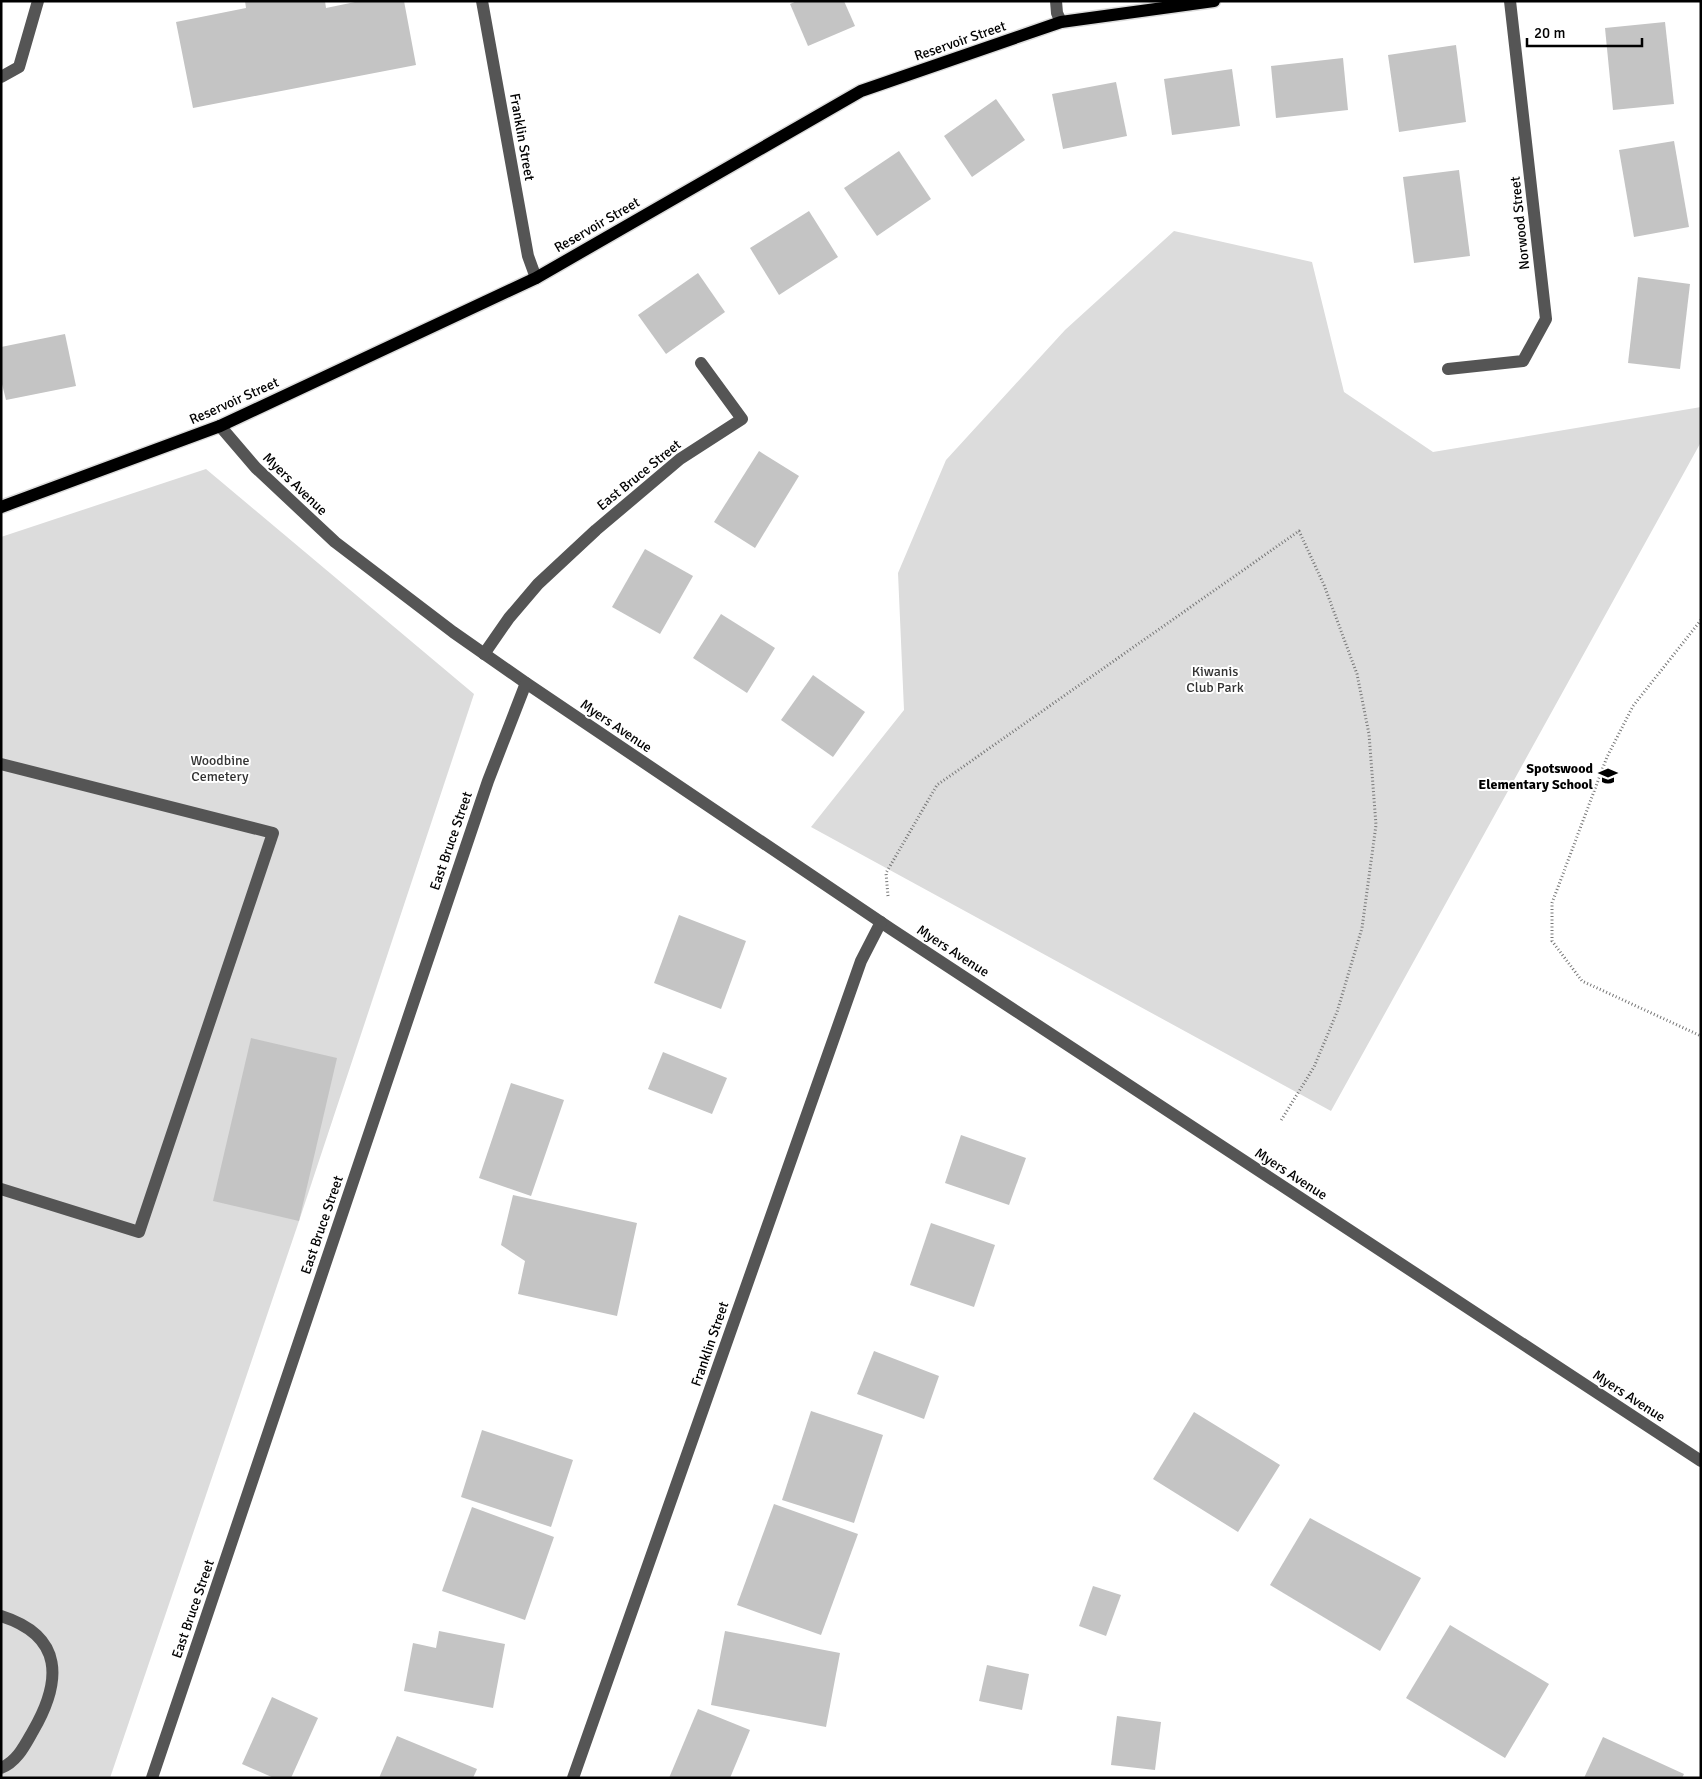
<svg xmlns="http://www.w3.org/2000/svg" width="1702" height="1779" font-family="Signika,sans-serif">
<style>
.green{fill:#dcdcdc}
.building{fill:#c4c4c4}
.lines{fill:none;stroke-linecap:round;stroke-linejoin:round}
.major-casing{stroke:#dbdbdb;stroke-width:15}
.path{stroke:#777;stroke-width:3;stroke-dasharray:1 2.5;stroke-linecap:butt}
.minor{stroke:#555;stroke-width:12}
.major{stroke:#000;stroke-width:12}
.labels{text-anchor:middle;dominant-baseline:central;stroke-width:4;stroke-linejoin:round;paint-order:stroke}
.street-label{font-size:14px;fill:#000;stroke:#fff}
.park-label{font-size:14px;fill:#333;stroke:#fff}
.poi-label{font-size:14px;font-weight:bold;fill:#000;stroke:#fff;text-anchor:end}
</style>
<rect width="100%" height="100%" fill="#fff"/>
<g class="green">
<polygon points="1174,231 1312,262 1344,392 1433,452 1701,407 1701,442 1331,1111 811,827 904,710 898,573 946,460 1065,330"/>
<polygon points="206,469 474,694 299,1221 110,1778 1,1778 1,537"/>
</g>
<g class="building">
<polygon points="245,1 325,1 326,8 360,1 404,1 416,65 193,108 176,22 246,8"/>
<polygon points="797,1 844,1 855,26 808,46 790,4"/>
<polygon points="1665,22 1674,104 1613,110 1605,28"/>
<polygon points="1456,45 1466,122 1399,132 1388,55"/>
<polygon points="1343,58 1348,110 1276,118 1271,66"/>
<polygon points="1232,69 1240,126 1172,135 1164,79"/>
<polygon points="1116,82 1127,136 1063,149 1052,94"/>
<polygon points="996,99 1025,140 972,177 944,136"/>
<polygon points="1674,141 1689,227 1634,237 1619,150"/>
<polygon points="899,151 931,199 877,236 844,188"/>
<polygon points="1459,170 1470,256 1414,263 1403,177"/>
<polygon points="809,211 838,257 779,295 750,248"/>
<polygon points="698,273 725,312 666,354 638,315"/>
<polygon points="1638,277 1690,284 1680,369 1628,363"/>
<polygon points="65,334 76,386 6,400 1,380 1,347"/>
<polygon points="759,451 799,476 755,548 714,522"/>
<polygon points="645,549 693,576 660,634 612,607"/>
<polygon points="721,614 775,648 747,693 693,658"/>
<polygon points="813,675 865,712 833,757 781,720"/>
<polygon points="679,915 746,941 721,1009 654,983"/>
<polygon points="251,1038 337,1058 299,1221 213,1201"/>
<polygon points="663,1052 727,1078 712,1114 648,1089"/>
<polygon points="511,1083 564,1100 531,1196 479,1178"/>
<polygon points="961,1135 1026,1158 1009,1205 945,1183"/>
<polygon points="513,1195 637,1223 617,1316 518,1294 525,1261 501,1245"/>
<polygon points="931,1223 995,1245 974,1307 910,1285"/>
<polygon points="874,1351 939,1376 924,1419 857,1394"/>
<polygon points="811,1411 883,1435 854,1523 782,1500"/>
<polygon points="1194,1412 1280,1465 1238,1532 1153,1479"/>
<polygon points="482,1430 573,1460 551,1527 461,1497"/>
<polygon points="774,1504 858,1534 821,1635 737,1605"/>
<polygon points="472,1507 554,1537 525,1620 442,1591"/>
<polygon points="1310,1518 1421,1578 1380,1651 1270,1585"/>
<polygon points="1093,1586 1121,1595 1106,1636 1079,1626"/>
<polygon points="1450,1625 1549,1684 1505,1758 1406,1698"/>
<polygon points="439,1631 505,1644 493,1708 404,1691 413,1643 436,1648"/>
<polygon points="725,1631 840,1653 826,1727 711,1705"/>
<polygon points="987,1665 1029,1674 1022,1710 979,1701"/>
<polygon points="272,1697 318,1718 291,1778 274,1778 242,1764"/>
<polygon points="698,1709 750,1730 730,1778 669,1778"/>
<polygon points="1117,1716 1161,1722 1155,1770 1111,1765"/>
<polygon points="397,1736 477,1769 473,1778 379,1778"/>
<polygon points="1603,1737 1684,1774 1682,1778 1584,1778"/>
</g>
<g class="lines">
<g class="major-casing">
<polyline id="major" points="1,507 220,426 536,278 861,91 1061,22 1214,1"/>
</g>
<g class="path">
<polyline points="1701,620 1633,706 1607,757 1552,903 1552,941 1582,981 1701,1036"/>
<polyline points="888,896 886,873 937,785 1299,531 1324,585 1357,674 1369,734 1376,825 1362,928 1337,1012 1314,1067 1280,1122"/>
</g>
<g class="minor">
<polyline points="482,1 528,256 536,278"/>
<polyline points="1056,1 1057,13 1061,22"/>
<polyline points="1,77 19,67 38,1"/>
<polyline points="1448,369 1523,361 1546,319 1510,1"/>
<polyline points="220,426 256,468 335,542 453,632 526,683 891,929 1701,1461"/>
<polyline points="484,654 509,618 538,584 596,530 680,459 742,419 701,363"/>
<polyline points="1,764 273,833 139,1232 1,1189"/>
<path d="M1,1616C64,1636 62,1681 33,1731C25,1745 17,1762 1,1768"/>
<polyline points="152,1778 488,781 526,683"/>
<polyline points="573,1778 861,961 881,922"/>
</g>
<use href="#major" class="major"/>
</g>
<defs>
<g id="school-bare" transform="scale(1.5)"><path d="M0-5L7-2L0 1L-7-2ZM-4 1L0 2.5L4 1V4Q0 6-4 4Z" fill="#000" stroke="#fff" stroke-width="2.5" paint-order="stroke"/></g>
</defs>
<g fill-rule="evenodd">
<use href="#school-bare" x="1608" y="776"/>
</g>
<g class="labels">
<g class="street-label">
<text transform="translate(960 41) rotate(-19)">Reservoir Street</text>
<text transform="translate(522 137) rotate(80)">Franklin Street</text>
<text transform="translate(1520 223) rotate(-96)">Norwood Street</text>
<text transform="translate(597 225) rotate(-30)">Reservoir Street</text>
<text transform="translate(234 401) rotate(-24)">Reservoir Street</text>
<text transform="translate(639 475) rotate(-39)">East Bruce Street</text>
<text transform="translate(295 484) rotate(44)">Myers Avenue</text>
<text transform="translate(616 726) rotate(34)">Myers Avenue</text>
<text transform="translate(451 841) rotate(-71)">East Bruce Street</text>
<text transform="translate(953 951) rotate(33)">Myers Avenue</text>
<text transform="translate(1291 1174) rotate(33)">Myers Avenue</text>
<text transform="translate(322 1225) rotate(-71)">East Bruce Street</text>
<text transform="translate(710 1344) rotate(-71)">Franklin Street</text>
<text transform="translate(1629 1396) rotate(33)">Myers Avenue</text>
<text transform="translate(193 1609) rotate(-71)">East Bruce Street</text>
</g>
<g class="park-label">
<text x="1215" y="671">Kiwanis<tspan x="1215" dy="16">Club Park</tspan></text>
<text x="220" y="760">Woodbine<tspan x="220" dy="16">Cemetery</tspan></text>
</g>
<g class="poi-label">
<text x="1593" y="768">Spotswood<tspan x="1593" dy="16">Elementary School</tspan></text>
</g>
</g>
<rect width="1702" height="1779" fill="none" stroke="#000000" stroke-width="5"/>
<path d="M1527 38v8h115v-8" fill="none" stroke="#000000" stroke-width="2.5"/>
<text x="1534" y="38" font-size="15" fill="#000000" stroke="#ffffff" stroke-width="4" paint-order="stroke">20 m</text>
</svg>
